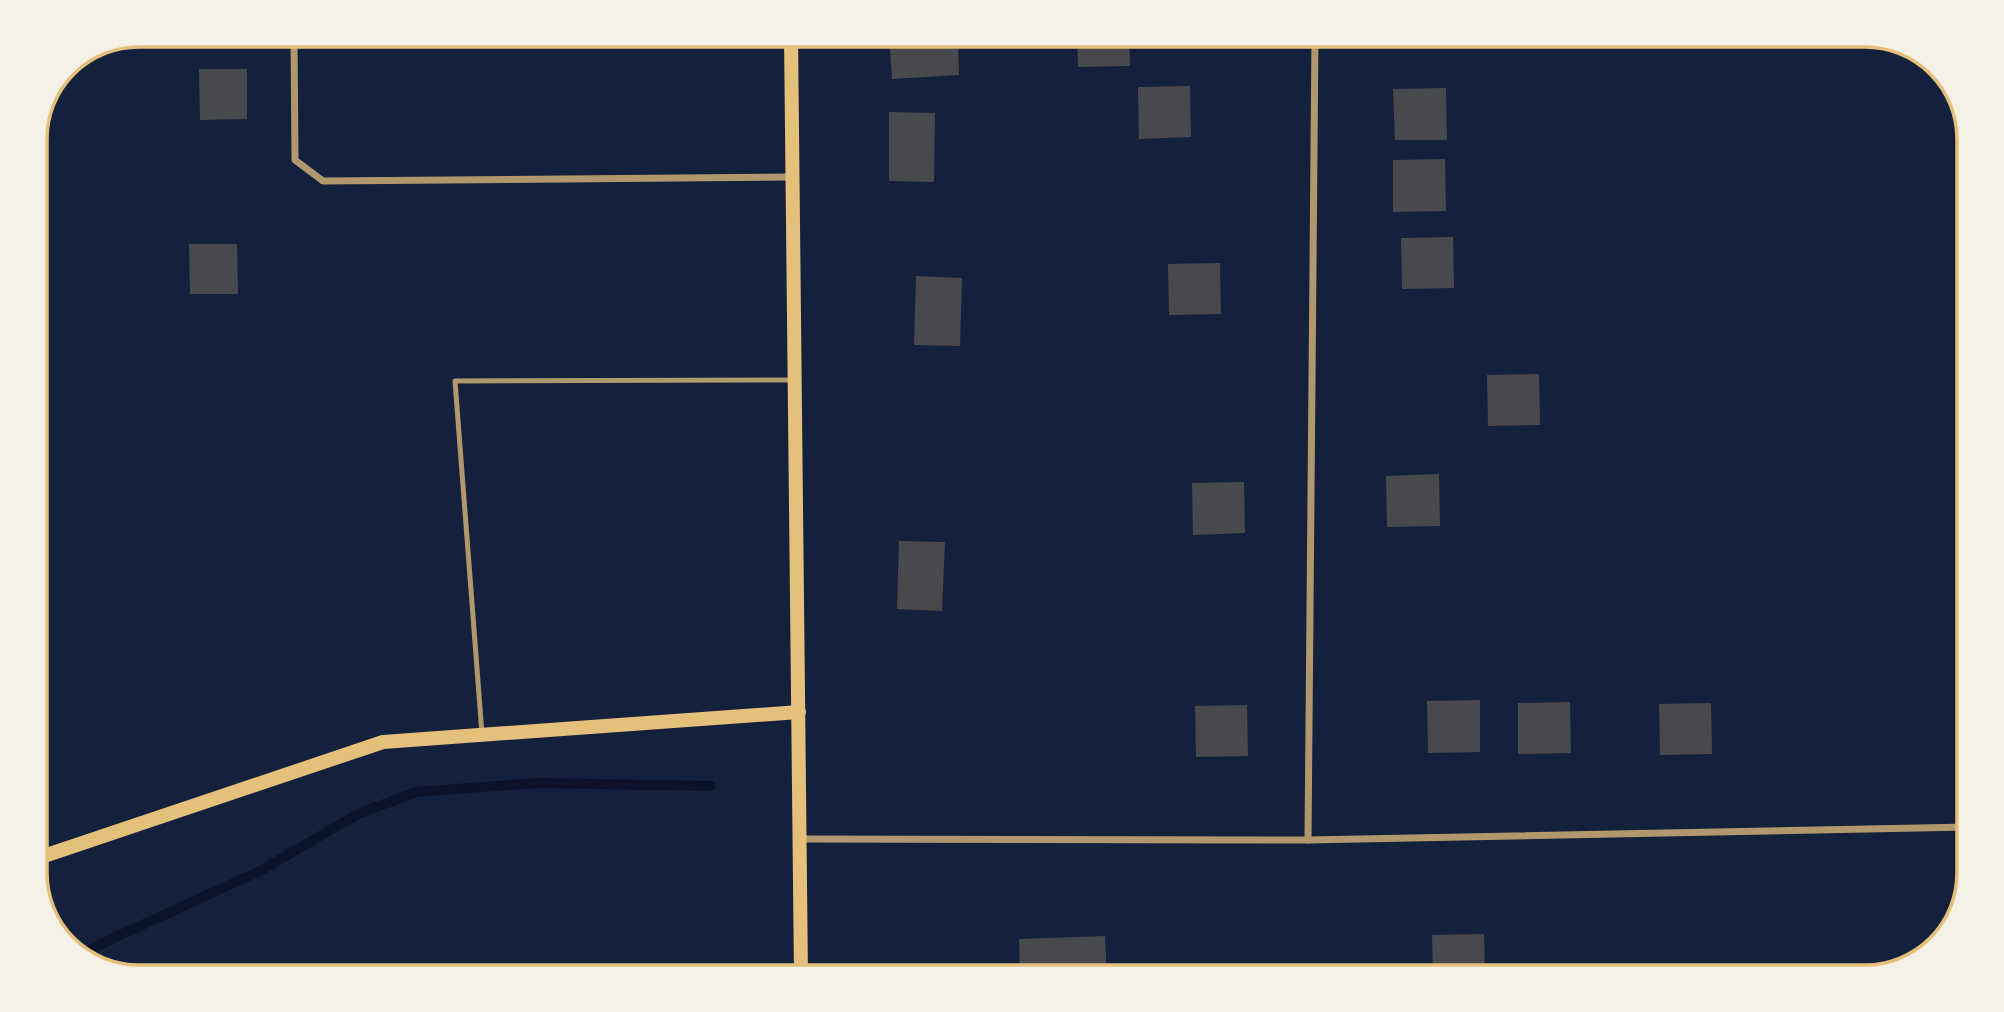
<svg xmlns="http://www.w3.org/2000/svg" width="2004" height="1012" font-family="'Source Serif 4',serif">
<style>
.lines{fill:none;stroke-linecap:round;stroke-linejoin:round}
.stream{stroke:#0b132b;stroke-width:10}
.building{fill:#48494c}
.service{stroke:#b1986c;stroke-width:5}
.minor{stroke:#b1986c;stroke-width:7}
.secondary{stroke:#e5c07b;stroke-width:14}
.rim{fill:none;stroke:#e5c07b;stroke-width:3.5}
</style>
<rect width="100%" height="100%" fill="#14213d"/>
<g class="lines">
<polyline class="stream" points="80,955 118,936 260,871 358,814 416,792 538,783 711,786"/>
</g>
<g class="building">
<polygon points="889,35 958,35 959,75 892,79"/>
<polygon points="1077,35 1129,35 1130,66 1078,67"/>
<polygon points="199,69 247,69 247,119 200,120"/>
<polygon points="1190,86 1191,137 1139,139 1138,87"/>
<polygon points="1446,88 1447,140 1395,140 1393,89"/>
<polygon points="889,112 935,113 934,182 889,181"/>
<polygon points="1445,159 1446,211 1393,212 1393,160"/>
<polygon points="1453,237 1454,288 1402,289 1401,238"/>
<polygon points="189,244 237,244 238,294 190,294"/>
<polygon points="1220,263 1221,314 1169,315 1168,264"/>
<polygon points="916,276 962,278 960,346 914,345"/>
<polygon points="1539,374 1540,425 1488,426 1487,375"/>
<polygon points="1439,474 1440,526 1387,527 1386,476"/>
<polygon points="1244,482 1245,533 1193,535 1192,483"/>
<polygon points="899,541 945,542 942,611 897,609"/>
<polygon points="1480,700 1480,752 1428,753 1427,701"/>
<polygon points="1570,702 1571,753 1518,754 1518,703"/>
<polygon points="1711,703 1712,754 1660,755 1659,704"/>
<polygon points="1247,705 1248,756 1196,757 1195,706"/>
<polygon points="1484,934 1485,977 1433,977 1432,935"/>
<polygon points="1105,936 1107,977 1020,977 1019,939"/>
</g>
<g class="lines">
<polyline class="service" points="482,734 455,381 793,380"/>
<g class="minor">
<polyline points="294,35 295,160 323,181 792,177"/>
<polyline points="799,839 1308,840 1969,827"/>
<polyline points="1308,840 1315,35"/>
</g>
<g class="secondary">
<polyline points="791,35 801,977"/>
<polyline points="35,859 383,742 799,712"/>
</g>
</g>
<path d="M0 0H2004V1012H0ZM139 47H1865A92 92 0 0 1 1957 139V873A92 92 0 0 1 1865 965H139A92 92 0 0 1 47 873V139A92 92 0 0 1 139 47Z" fill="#f6f1e7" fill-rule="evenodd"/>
<path class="rim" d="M139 47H1865A92 92 0 0 1 1957 139V873A92 92 0 0 1 1865 965H139A92 92 0 0 1 47 873V139A92 92 0 0 1 139 47Z"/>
</svg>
